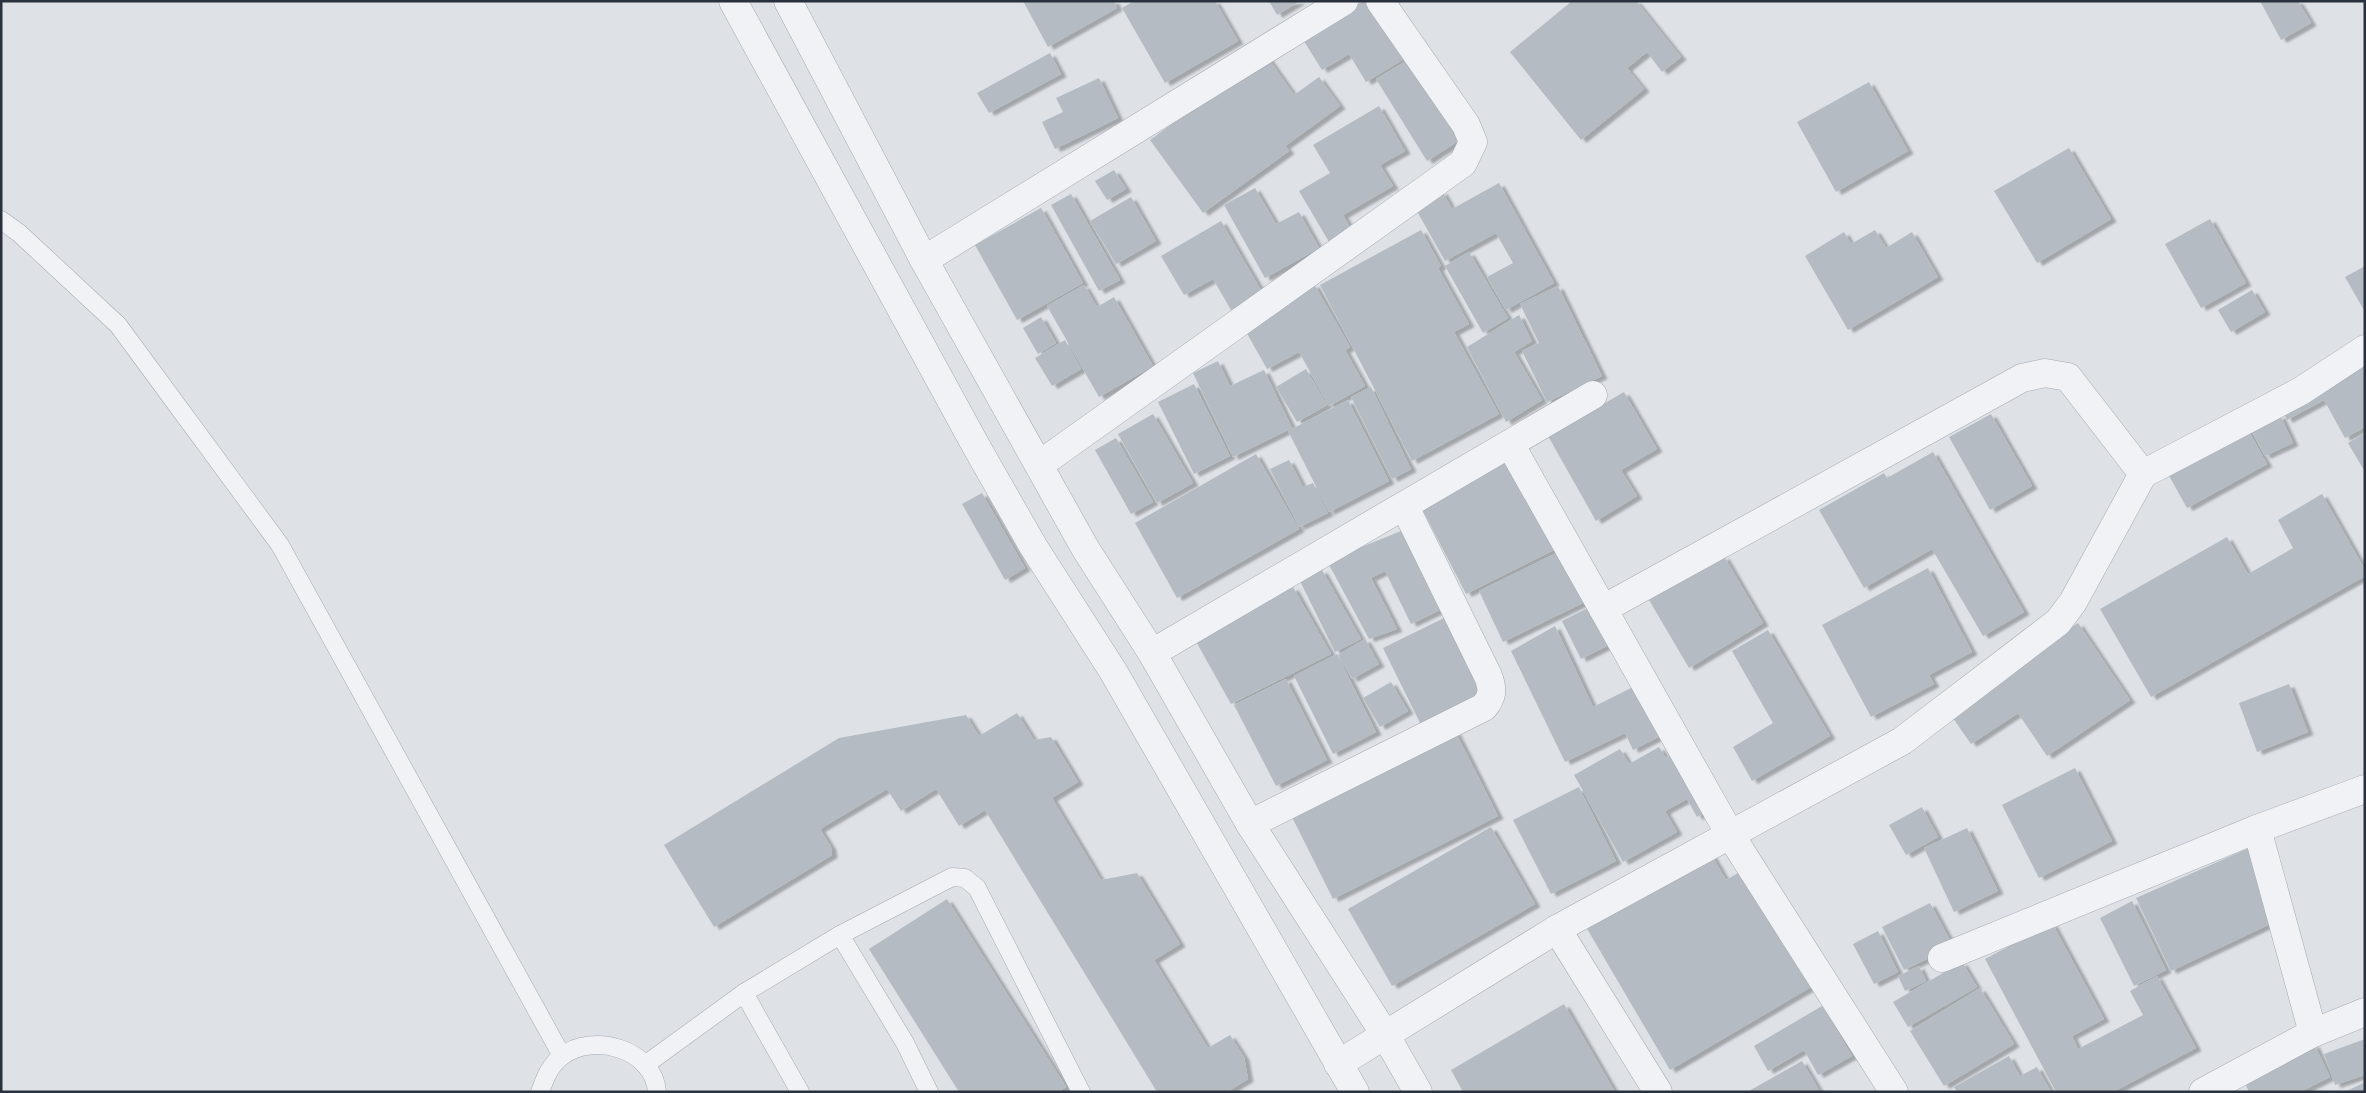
<svg xmlns="http://www.w3.org/2000/svg" width="2366" height="1093" font-family="'Public Sans',sans-serif">
<style>
.building{fill:#b5bbc3;filter:url(#shadow)}
.lines{fill:none;stroke-linecap:round;stroke-linejoin:round}
.service-casing{stroke:#a4a9b1;stroke-width:19}
.minor-casing{stroke:#a4a9b1;stroke-width:29}
.service{stroke:#f0f2f5;stroke-width:18}
.minor{stroke:#f0f2f5;stroke-width:28}
</style>
<defs>
<filter id="shadow"><feDropShadow dx="5.5" dy="3" stdDeviation="1" flood-color="#0004"/></filter>
</defs>
<rect width="100%" height="100%" fill="#dee2e7"/>
<g class="building">
<polygon points="1023,1 1114,1 1117,8 1048,47"/>
<polygon points="1134,1 1215,1 1238,41 1165,83 1122,8"/>
<polygon points="1269,1 1300,1 1277,15"/>
<polygon points="1363,1 1369,1 1404,59 1366,82 1349,54 1322,70 1302,38"/>
<polygon points="1572,1 1636,1 1681,57 1662,72 1647,52 1627,68 1644,89 1581,140 1510,52"/>
<polygon points="2260,1 2298,1 2311,23 2281,40"/>
<polygon points="1050,53 1061,74 989,113 977,93"/>
<polygon points="1266,55 1294,95 1319,77 1340,106 1285,146 1289,151 1203,213 1150,140"/>
<polygon points="1416,55 1466,136 1427,161 1376,79"/>
<polygon points="1099,78 1118,118 1055,149 1042,122 1063,112 1056,98"/>
<polygon points="1869,82 1908,151 1836,192 1797,122"/>
<polygon points="1379,106 1405,151 1380,165 1393,186 1343,215 1351,229 1329,242 1299,191 1330,173 1313,145"/>
<polygon points="2069,148 2111,219 2037,263 1994,191"/>
<polygon points="1114,170 1126,189 1107,200 1095,181"/>
<polygon points="1499,183 1554,283 1506,310 1487,277 1513,263 1496,233 1445,261 1414,206 1442,191 1452,209"/>
<polygon points="1255,188 1276,224 1299,212 1319,248 1265,278 1224,205"/>
<polygon points="1071,194 1120,280 1099,291 1051,205"/>
<polygon points="1131,197 1156,241 1116,264 1090,221"/>
<polygon points="1041,208 1083,283 1017,320 975,245"/>
<polygon points="2210,219 2246,283 2201,308 2165,244"/>
<polygon points="1221,221 1262,292 1231,310 1213,279 1184,295 1161,256"/>
<polygon points="1421,230 1441,266 1438,268 1469,324 1454,332 1499,414 1412,461 1320,285"/>
<polygon points="1875,230 1886,248 1912,232 1938,277 1848,330 1805,256 1844,232 1851,244"/>
<polygon points="1469,252 1508,318 1483,333 1445,266"/>
<polygon points="2365,266 2365,312 2345,277"/>
<polygon points="1314,284 1350,347 1345,350 1365,386 1329,406 1299,352 1267,369 1245,330 1282,310 1279,304"/>
<polygon points="1084,285 1097,307 1114,297 1153,366 1099,397 1047,306"/>
<polygon points="1558,286 1602,376 1547,402 1522,351 1539,343 1520,304"/>
<polygon points="2252,290 2265,312 2231,332 2218,310"/>
<polygon points="1519,315 1532,341 1514,352 1542,400 1506,422 1467,347"/>
<polygon points="1041,317 1056,343 1038,354 1023,328"/>
<polygon points="1065,340 1081,369 1052,386 1035,358"/>
<polygon points="1218,361 1230,386 1264,370 1292,428 1233,457 1193,373"/>
<polygon points="2365,366 2365,427 2345,438 2324,400 2287,420 2283,412"/>
<polygon points="1306,369 1327,405 1297,422 1276,387"/>
<polygon points="1194,384 1230,456 1194,474 1158,402"/>
<polygon points="1371,387 1411,469 1392,479 1351,397"/>
<polygon points="1624,392 1657,449 1621,470 1637,496 1596,521 1548,436"/>
<polygon points="1348,400 1389,481 1329,512 1288,431"/>
<polygon points="1153,414 1193,483 1157,503 1118,434"/>
<polygon points="1991,414 2032,486 1990,510 1949,437"/>
<polygon points="2280,415 2293,443 2265,456 2251,429"/>
<polygon points="2244,423 2267,464 2187,508 2164,467"/>
<polygon points="2365,433 2365,472 2348,443"/>
<polygon points="1116,438 1153,502 1131,514 1095,450"/>
<polygon points="1933,452 2024,612 1983,636 1932,549 1864,588 1819,510 1884,473 1887,478"/>
<polygon points="1256,454 1299,529 1177,598 1135,523"/>
<polygon points="1511,459 1556,549 1466,594 1420,505"/>
<polygon points="1289,460 1303,487 1313,483 1328,513 1299,527 1270,469"/>
<polygon points="982,493 1025,568 1005,580 962,504"/>
<polygon points="2322,494 2365,570 2365,576 2151,697 2100,609 2227,537 2248,574 2293,548 2278,520"/>
<polygon points="1406,529 1446,607 1411,624 1385,571 1371,578 1397,629 1369,639 1327,561"/>
<polygon points="1569,547 1593,598 1503,642 1479,591"/>
<polygon points="1724,556 1763,623 1689,668 1649,600"/>
<polygon points="1928,568 1972,652 1929,675 1934,684 1871,717 1822,625"/>
<polygon points="1322,570 1361,639 1335,652 1299,579"/>
<polygon points="1293,587 1331,654 1231,704 1194,638"/>
<polygon points="1592,606 1611,644 1581,659 1562,621"/>
<polygon points="1446,617 1484,694 1421,725 1383,648"/>
<polygon points="2078,623 2130,700 2047,756 2018,713 1971,744 1948,711"/>
<polygon points="1555,626 1593,707 1641,683 1666,733 1633,750 1625,733 1565,762 1511,651"/>
<polygon points="1768,630 1830,736 1752,781 1733,747 1773,723 1732,651"/>
<polygon points="1365,639 1379,664 1352,679 1338,655"/>
<polygon points="1337,654 1376,732 1333,754 1294,676"/>
<polygon points="1286,679 1327,760 1276,786 1234,705"/>
<polygon points="1391,682 1408,711 1380,727 1363,698"/>
<polygon points="2289,684 2308,732 2257,752 2239,703"/>
<polygon points="1017,713 1034,740 1051,737 1078,782 1052,798 1101,880 1137,873 1180,944 1154,960 1208,1048 1230,1035 1244,1057 1248,1079 1227,1092 1157,1092 985,810 959,826 936,789 901,811 887,789 820,829 831,847 832,855 714,927 664,845 839,738 966,715 979,736"/>
<polygon points="1455,731 1498,816 1333,899 1290,813"/>
<polygon points="1659,747 1666,758 1675,756 1704,813 1697,817 1687,799 1665,811 1677,832 1623,862 1574,775 1620,749 1629,764"/>
<polygon points="2075,768 2112,841 2039,878 2002,805"/>
<polygon points="1579,787 1616,861 1551,894 1513,820"/>
<polygon points="1922,807 1938,837 1906,855 1889,825"/>
<polygon points="1491,827 1535,904 1392,986 1348,909"/>
<polygon points="1967,828 1998,891 1954,912 1924,848"/>
<polygon points="2249,848 2270,924 2171,971 2136,898"/>
<polygon points="1711,854 1726,880 1743,870 1811,987 1670,1070 1586,927"/>
<polygon points="947,899 1066,1087 1058,1092 959,1092 869,949"/>
<polygon points="2132,901 2166,970 2134,986 2100,918"/>
<polygon points="1930,903 1953,946 1904,970 1882,927"/>
<polygon points="2052,923 2104,1019 2072,1036 2078,1049 2143,1015 2130,991 2157,976 2196,1048 2113,1092 2056,1092 1985,959"/>
<polygon points="1878,931 1898,972 1874,984 1853,944"/>
<polygon points="1962,962 1977,987 1908,1027 1893,1002"/>
<polygon points="1919,966 1926,981 1905,991 1898,976"/>
<polygon points="1980,988 2014,1044 1944,1086 1910,1031"/>
<polygon points="1564,1004 1615,1092 1463,1092 1451,1070"/>
<polygon points="1822,1006 1852,1056 1818,1075 1804,1050 1768,1071 1754,1046"/>
<polygon points="2365,1039 2365,1075 2335,1085 2324,1054"/>
<polygon points="2314,1044 2330,1077 2300,1092 2249,1092 2243,1079"/>
<polygon points="2009,1056 2020,1076 2037,1067 2051,1092 1957,1092 1954,1087"/>
<polygon points="1802,1061 1820,1092 1747,1092"/>
<polygon points="2365,1082 2365,1092 2345,1092"/>
</g>
<g class="lines">
<g class="service-casing">
<g id="service">
<polyline points="1,220 19,233 118,325 280,545 562,1056"/>
<polyline points="840,935 905,1043 929,1092"/>
<polyline points="744,993 800,1092"/>
<polyline points="645,1065 744,993 840,935 952,877 965,878 977,888 1081,1092"/>
<path d="M540,1092C545,1078 550,1065 562,1056C593,1032 654,1049 657,1092"/>
</g>
</g>
<g class="minor-casing">
<g id="minor">
<polyline points="733,1 976,446 1033,546 1113,671 1355,1092"/>
<polyline points="788,1 924,260 1085,548 1152,653 1250,824 1386,1036 1418,1092"/>
<polyline points="924,260 1344,1"/>
<polyline points="1510,444 1731,836 1894,1092"/>
<polyline points="1039,465 1463,163 1473,142 1466,125 1380,1"/>
<polyline points="1603,609 2022,378 2045,373 2068,377 2143,474"/>
<polyline points="1152,653 1593,395"/>
<path d="M1250,824L1484,707C1493,696 1493,689 1488,676L1405,507"/>
<polyline points="1557,929 1658,1092"/>
<polyline points="1942,958 2257,829"/>
<polyline points="2313,1033 2257,829 2365,789"/>
<polyline points="1338,1064 1557,929 1902,741 2058,622 2073,602 2143,474 2301,391 2365,349"/>
<polyline points="2203,1092 2313,1033 2365,1012"/>
</g>
</g>
<use href="#service" class="service"/>
<use href="#minor" class="minor"/>
</g>
<rect width="2366" height="1093" fill="none" stroke="#28313d" stroke-width="5"/>
</svg>
